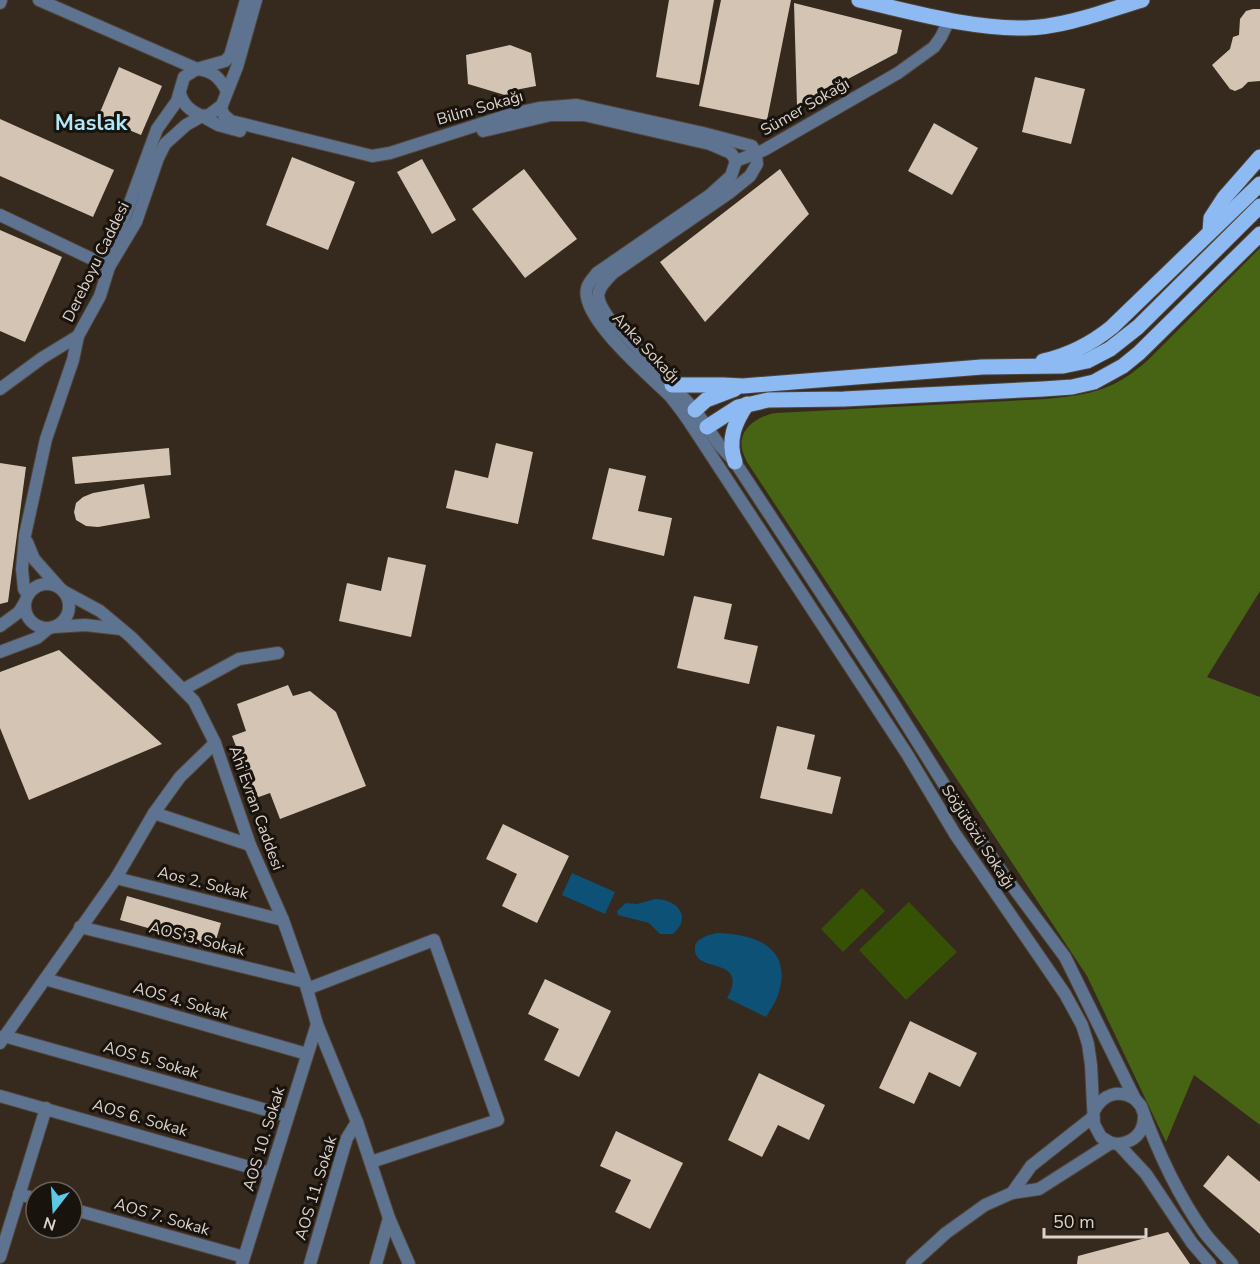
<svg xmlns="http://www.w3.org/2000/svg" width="1260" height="1264" font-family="'Nunito Sans',sans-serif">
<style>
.green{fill:#375104}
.forest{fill:#466413}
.water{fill:#0d5176}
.building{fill:#d4c4b4}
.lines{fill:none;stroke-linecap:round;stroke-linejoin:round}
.minor-casing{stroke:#504439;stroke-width:14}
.tertiary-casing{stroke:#504439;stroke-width:14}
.primary-casing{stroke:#504439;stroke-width:17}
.minor{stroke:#5e738f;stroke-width:12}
.tertiary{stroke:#5e738f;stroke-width:12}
.primary{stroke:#8ebaf3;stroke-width:15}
.labels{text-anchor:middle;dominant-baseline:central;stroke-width:6;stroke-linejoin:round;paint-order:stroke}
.street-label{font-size:16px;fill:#dbd2ca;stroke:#19130e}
.district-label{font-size:22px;font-weight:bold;fill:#b1e7f9;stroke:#19130e}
</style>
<rect width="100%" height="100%" fill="#36291d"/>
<g class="green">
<polygon points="862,888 885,911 843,952 821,929"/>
<polygon points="909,902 957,952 906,1000 859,950"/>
</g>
<path class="forest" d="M1260,248V591L1207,677L1260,697V1125L1194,1075L1166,1142L1087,976L747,462C745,457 742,452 742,448C738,428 760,415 776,413L1047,399C1092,394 1113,391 1148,360Z"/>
<g class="water">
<polygon points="572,873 615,892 605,914 562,895"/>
<path d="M655,899C677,899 693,917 673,934H660L649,923L618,915L617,911L626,903L637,904Z"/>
<path d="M717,933C754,934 792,946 779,992C777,1000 771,1009 766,1017L727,998C731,991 735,983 731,975C725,962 693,968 695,948C695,938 709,935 717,933Z"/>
</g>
<g class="building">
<polygon points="669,0 714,0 699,85 656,77"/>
<polygon points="721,0 791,0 767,120 699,106"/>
<polygon points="794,3 902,30 897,53 797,106"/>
<polygon points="1253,9 1260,9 1260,81 1248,82 1242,88 1235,91 1230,89 1212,65 1230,49 1233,37 1239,35 1240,19 1246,11"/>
<polygon points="510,45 531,53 536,86 510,91 508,96 468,84 466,55"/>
<polygon points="119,67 162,86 141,135 98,117"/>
<polygon points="1035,77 1085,89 1071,144 1022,132"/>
<polygon points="0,119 114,170 93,217 0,176"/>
<polygon points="934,123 978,148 952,195 908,171"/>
<polygon points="292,157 355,182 328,250 266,225"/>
<polygon points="422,159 456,220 432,234 397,172"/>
<polygon points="524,169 577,239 525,278 472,209"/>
<polygon points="780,169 809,214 705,322 660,262"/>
<polygon points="0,230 62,257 25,342 0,331"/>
<polygon points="496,443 533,452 518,524 446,508 455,470 488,478"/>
<polygon points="169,448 171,475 75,484 72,457"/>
<polygon points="0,463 26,467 8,602 0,604"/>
<polygon points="609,468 646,476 638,511 672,518 664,556 592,539"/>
<polygon points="144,484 150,518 98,527 86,526 76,520 74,512 76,503 83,497 93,493"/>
<polygon points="388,557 426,565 411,637 339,621 347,583 381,591"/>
<polygon points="694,596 732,604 724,639 758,646 749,684 677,668"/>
<polygon points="59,650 162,744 29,800 0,728 0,672"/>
<polygon points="288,685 293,696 310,691 336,712 366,786 280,819 270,793 256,798 232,736 246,731 237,704"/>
<polygon points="777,726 815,735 807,769 841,777 832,814 760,798"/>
<polygon points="503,824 569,856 537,923 502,906 517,874 486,859"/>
<polygon points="127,896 221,923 214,947 120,920"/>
<polygon points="545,979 611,1011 579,1077 544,1060 559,1029 528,1014"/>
<polygon points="910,1021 977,1053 960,1087 929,1072 914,1104 879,1088"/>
<polygon points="759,1073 825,1105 809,1140 778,1125 762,1157 728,1140"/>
<polygon points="616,1131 683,1163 650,1229 615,1212 631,1180 600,1166"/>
<polygon points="1228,1155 1260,1182 1260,1234 1203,1186"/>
<polygon points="1168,1232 1190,1264 1077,1264 1078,1256"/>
</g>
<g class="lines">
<g class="minor-casing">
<g id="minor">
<polyline points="39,0 197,69"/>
<polyline points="0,3 1,0"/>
<path d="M222,105L221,109L224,115L231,121L372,156L390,153L512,114L539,108L577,105L703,133L752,146L756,154L757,164L750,176L729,193L613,273C596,290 593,296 608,317L695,410"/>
<polyline points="202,116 218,125 240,131"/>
<polyline points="483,131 551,115 584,115 710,144 731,153 736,161"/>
<polyline points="736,161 764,150 898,73 934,47 941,37 949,20"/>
<polyline points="0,215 109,267 100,296 78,336 73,360 46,439 25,535 22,569 24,589 28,595"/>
<polyline points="0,389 42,358 78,336"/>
<path d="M692,426C685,415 678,406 670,396C651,377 579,317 587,288C588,283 594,277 597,273L710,195L731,176L736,161"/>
<polyline points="27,542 34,559 58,586"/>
<circle cx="47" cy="606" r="22"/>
<polyline points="63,591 100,611 131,637 194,701 215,743 250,845 283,920 305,982 317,1024 357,1122 389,1218 409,1264"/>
<polyline points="0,626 19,612 25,602"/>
<polyline points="54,627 85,625 121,629"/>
<polyline points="0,652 37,638 49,628"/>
<polyline points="184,689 239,659 278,653"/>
<polyline points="154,813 250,845"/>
<polyline points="116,878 283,920"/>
<polyline points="80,927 305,982"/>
<polyline points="45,979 307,1054"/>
<polyline points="307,989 434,940 498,1120 371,1162"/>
<polyline points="4,1036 288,1116"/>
<polyline points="0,1043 116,878 154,813 180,777 215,743"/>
<polyline points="0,1096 270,1173"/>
<polyline points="1012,1193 1031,1166 1093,1117"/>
<polyline points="19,1194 36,1199"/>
<polyline points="72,1209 244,1257"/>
<polyline points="0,1257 46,1108"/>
<polyline points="242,1264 317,1024"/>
<polyline points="310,1264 343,1151 347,1138 357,1122"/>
<polyline points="376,1264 389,1218"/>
<polyline points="912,1264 946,1233 985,1205 1012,1193 1039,1189 1111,1143"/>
</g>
</g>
<g class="tertiary-casing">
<g id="tertiary">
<polyline points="200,68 225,61 230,56 246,0"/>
<path d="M180,94C184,106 191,111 202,116"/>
<path d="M110,257L157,129L177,101L184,77L197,69C213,71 219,77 227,91"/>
<polyline points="109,267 136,222 158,158 165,144 186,125 202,116 209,115 222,105 237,67 256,0"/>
<path d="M695,410L720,446L735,462L890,698L960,810L1004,875L1065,957L1135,1099L1141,1106C1157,1150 1177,1194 1204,1232C1212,1243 1223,1253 1232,1264"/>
<polyline points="692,426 907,754 955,834 1065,994 1082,1025 1088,1044 1091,1065 1094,1124 1101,1137 1111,1143 1118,1144 1146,1174 1192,1243 1210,1264"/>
<path d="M1094,1111C1103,1094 1118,1089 1135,1099"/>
<path d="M1118,1144C1134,1142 1144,1133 1144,1116"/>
</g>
</g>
<g class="primary-casing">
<g id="primary">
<path d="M859,0C913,12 970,29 1026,28C1065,27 1105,11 1142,0"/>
<polyline points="1210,232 1211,218 1224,198 1260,157"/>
<path d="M1043,361C1070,355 1091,344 1112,327L1260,184"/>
<polyline points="672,385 723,385 743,386 982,367 1063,366 1087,361 1110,349 1138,327 1260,206"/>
<polyline points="695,410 706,400 735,389"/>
<polyline points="707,427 738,407 768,400 844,399 1043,389 1072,387 1094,382 1123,366 1139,353 1260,234"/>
<path d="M735,462C727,440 735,422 747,404"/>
</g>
</g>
<use href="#minor" class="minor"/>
<use href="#tertiary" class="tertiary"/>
<use href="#primary" class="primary"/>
</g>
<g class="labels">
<g class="street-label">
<text transform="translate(805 107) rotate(-30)">Sümer Sokağı</text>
<text transform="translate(480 108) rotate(-16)">Bilim Sokağı</text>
<text transform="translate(96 262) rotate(-64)">Dereboyu Caddesi</text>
<text transform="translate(646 348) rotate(47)">Anka Sokağı</text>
<text transform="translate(256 808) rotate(70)">Ahi Evran Caddesi</text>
<text transform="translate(978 837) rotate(57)">Söğütözü Sokağı</text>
<text transform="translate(203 883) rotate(14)">Aos 2. Sokak</text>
<text transform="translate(197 939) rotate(14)">AOS 3. Sokak</text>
<text transform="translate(181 1001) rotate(16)">AOS 4. Sokak</text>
<text transform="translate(151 1060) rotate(16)">AOS 5. Sokak</text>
<text transform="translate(140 1118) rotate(16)">AOS 6. Sokak</text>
<text transform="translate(264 1139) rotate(-73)">AOS 10. Sokak</text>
<text transform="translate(316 1188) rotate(-73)">AOS 11. Sokak</text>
<text transform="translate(162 1217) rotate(16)">AOS 7. Sokak</text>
</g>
<g class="district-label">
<text x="91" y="123">Maslak</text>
</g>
</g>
<g transform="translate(54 1210) rotate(197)"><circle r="28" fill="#19130e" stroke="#675f59" stroke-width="1.5"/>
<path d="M0-4.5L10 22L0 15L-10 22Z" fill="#5cc7e7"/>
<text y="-9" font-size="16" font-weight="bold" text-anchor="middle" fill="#dbd2ca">N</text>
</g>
<path d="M1044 1228v9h102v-9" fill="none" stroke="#dbd2ca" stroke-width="3"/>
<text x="1053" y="1228" font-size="18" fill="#dbd2ca" stroke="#19130e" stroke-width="4.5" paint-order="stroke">50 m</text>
</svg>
